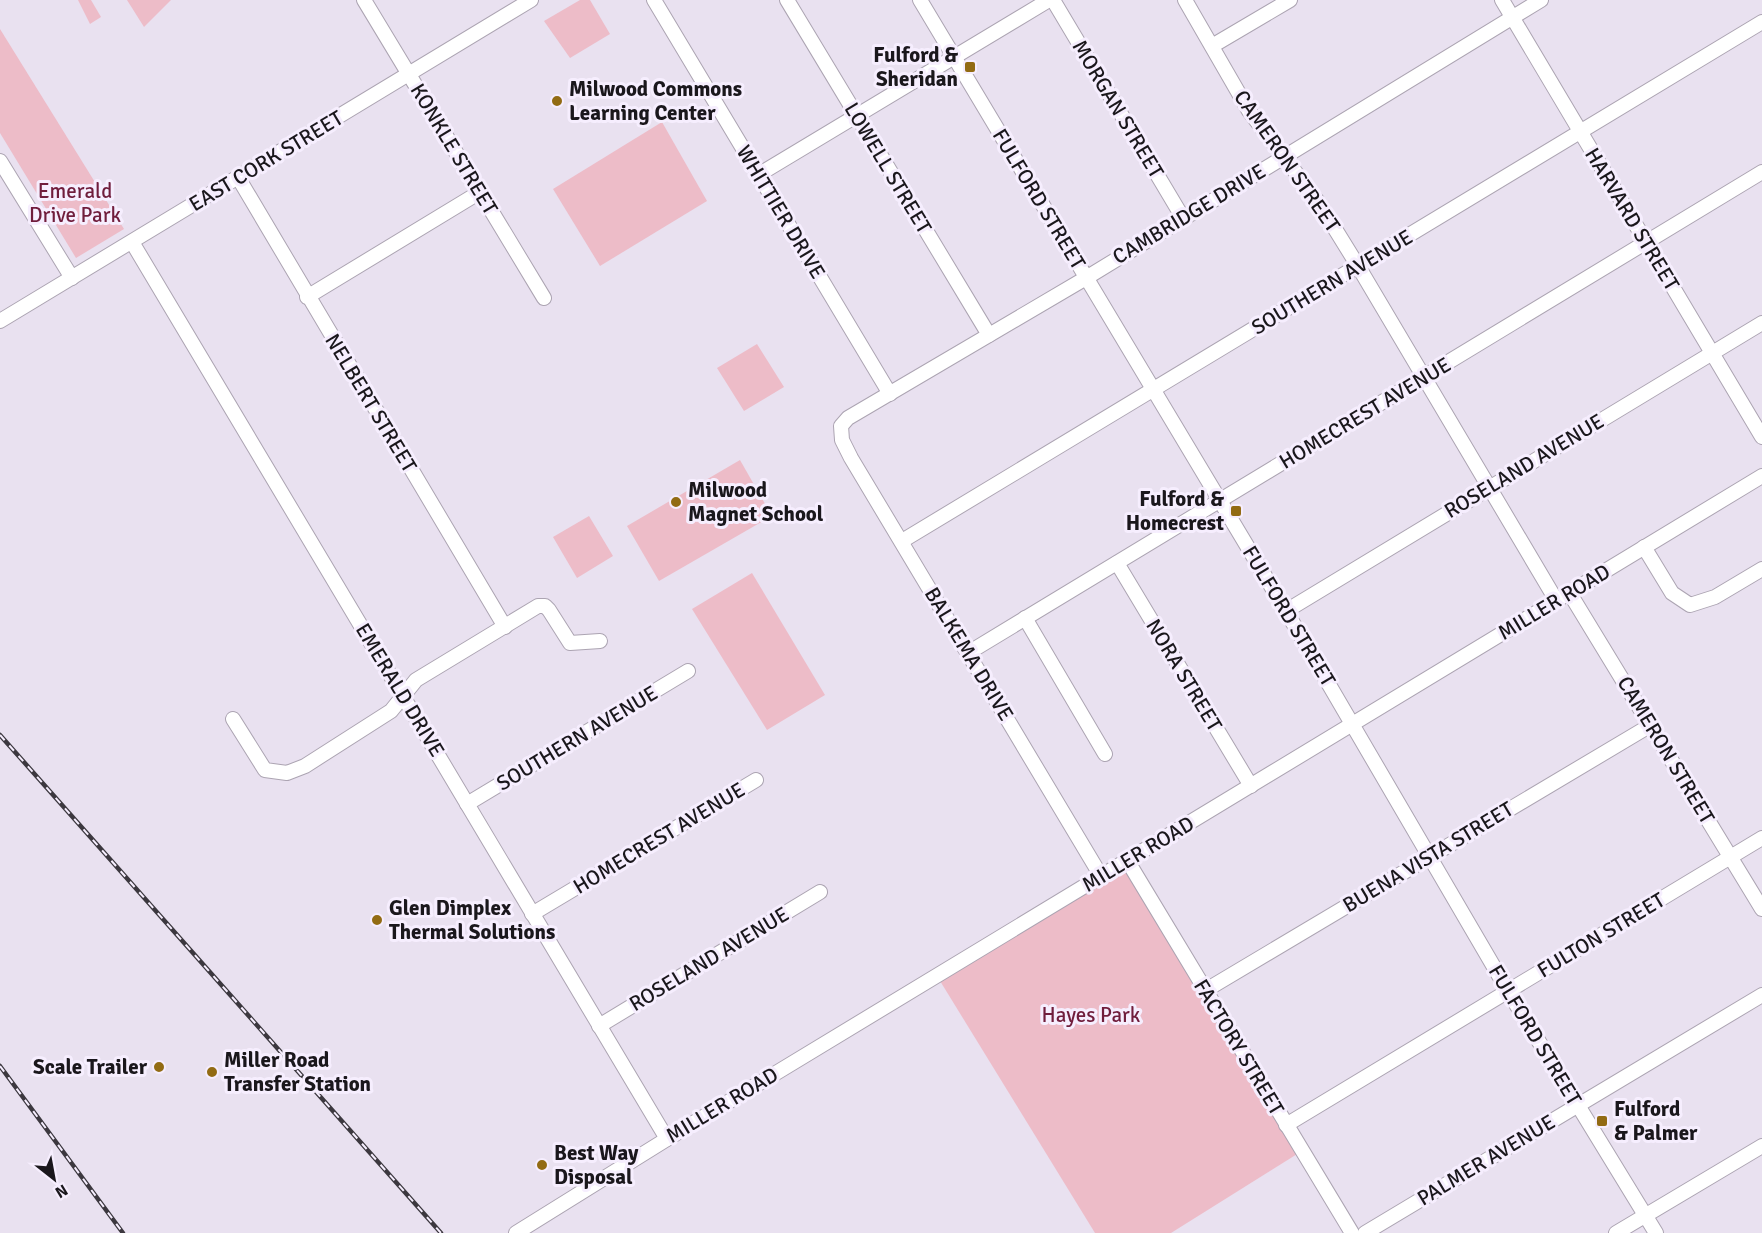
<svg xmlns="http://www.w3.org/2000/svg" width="1762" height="1233" font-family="Signika,sans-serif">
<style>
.green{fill:#edbcc8}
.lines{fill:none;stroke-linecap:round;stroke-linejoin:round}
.minor-casing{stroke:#aca4b2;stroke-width:16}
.minor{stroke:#fff;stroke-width:14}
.rail-casing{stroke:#3c383f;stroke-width:4.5}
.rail{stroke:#f6eefe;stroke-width:2;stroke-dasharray:7;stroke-linecap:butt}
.poi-dot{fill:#926b13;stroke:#f6eefe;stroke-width:2}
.labels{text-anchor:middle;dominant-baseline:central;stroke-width:6;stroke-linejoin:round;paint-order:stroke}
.poi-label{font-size:21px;font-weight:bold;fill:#1a171c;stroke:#f6eefe;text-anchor:start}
.street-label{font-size:21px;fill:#1a171c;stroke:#f6eefe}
.park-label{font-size:21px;fill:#701d3c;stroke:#f6eefe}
</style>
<rect width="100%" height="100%" fill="#e9e1f0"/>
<g class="green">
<polygon points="78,0 91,0 101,17 90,24"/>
<polygon points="127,0 171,0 144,27"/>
<polygon points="580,0 590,0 610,34 570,58 544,21"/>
<polygon points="0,29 124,229 76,258 0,133"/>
<polygon points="662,122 707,201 600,266 553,189"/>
<polygon points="757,344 784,387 744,411 717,368"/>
<polygon points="740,460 772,516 659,581 627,526"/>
<polygon points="589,516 613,556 577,578 553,537"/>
<polygon points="752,573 825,695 767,730 692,609"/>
<polygon points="1127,860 1302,1151 1171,1233 1095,1233 937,976"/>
</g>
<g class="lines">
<g class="minor-casing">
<g id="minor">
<polyline points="364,0 544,298"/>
<polyline points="654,0 890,394"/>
<polyline points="787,0 989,335"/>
<polyline points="920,0 1286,611 1508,991 1656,1233"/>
<polyline points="1053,0 1183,218"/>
<polyline points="1185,0 1249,111 1319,203 1358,266 1556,600"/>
<polyline points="1502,0 1762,437"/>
<polyline points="1212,46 1290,0"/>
<polyline points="0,161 72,278"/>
<polyline points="758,175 1049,0"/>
<polyline points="239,179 505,627"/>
<polyline points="132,242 667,1139"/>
<polyline points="307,297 480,192"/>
<polyline points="0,321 531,0"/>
<polyline points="902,541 1762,22"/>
<polyline points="1644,547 1672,593 1690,605 1715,597 1762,569"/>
<polyline points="1117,563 1251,786"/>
<polyline points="1569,592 1762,909"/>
<polyline points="1286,611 1762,323"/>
<polyline points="1025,618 1105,754"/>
<polyline points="968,653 1762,172"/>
<polyline points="233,719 265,770 287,773 305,766 391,711 416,680 538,606 545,606 549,610 570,643 600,641"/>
<polyline points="467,804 688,671"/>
<polyline points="1127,860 1352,1233"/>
<polyline points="1101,876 851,458 842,440 841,426 848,418 1086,278 1541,0"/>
<polyline points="532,914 756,780"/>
<polyline points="1206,990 1651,725"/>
<polyline points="599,1026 820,892"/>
<polyline points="1286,1125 1762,838"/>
<polyline points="516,1233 667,1139 1762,476"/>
<polyline points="1365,1233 1762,995"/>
<polyline points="1616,1233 1762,1146"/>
</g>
</g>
<use href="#minor" class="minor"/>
<g class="rail-casing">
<g id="rail">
<polyline points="0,735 441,1233"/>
<polyline points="0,1066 123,1233"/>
</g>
</g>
<use href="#rail" class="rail"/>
</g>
<g class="poi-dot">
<rect x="964" y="61" width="12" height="12" rx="3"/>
<circle cx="557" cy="101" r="6"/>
<circle cx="676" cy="502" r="6"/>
<rect x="1230" y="505" width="12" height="12" rx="3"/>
<circle cx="377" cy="920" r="6"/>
<circle cx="159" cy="1067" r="6"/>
<circle cx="212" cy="1072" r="6"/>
<rect x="1596" y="1115" width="12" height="12" rx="3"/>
<circle cx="542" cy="1165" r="6"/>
</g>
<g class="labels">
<g class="poi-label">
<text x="958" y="55" text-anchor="end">Fulford &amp;<tspan x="958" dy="24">Sheridan</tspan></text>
<text x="569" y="89">Milwood Commons<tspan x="569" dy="24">Learning Center</tspan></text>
<text x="688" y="490">Milwood<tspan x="688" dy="24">Magnet School</tspan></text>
<text x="1224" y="499" text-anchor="end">Fulford &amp;<tspan x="1224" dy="24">Homecrest</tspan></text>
<text x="389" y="908">Glen Dimplex<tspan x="389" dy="24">Thermal Solutions</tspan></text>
<text x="224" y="1060">Miller Road<tspan x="224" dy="24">Transfer Station</tspan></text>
<text x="147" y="1067" text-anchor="end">Scale Trailer</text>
<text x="1614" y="1109">Fulford<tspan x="1614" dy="24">&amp; Palmer</tspan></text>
<text x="554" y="1153">Best Way<tspan x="554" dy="24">Disposal</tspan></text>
</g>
<g class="street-label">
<text transform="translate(1118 109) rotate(59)">MORGAN STREET</text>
<text transform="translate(454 149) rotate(59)">KONKLE STREET</text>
<text transform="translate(266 161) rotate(-31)">EAST CORK STREET</text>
<text transform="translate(1287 161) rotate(55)">CAMERON STREET</text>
<text transform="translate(888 168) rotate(59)">LOWELL STREET</text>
<text transform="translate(1039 199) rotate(59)">FULFORD STREET</text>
<text transform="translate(781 212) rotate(59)">WHITTIER DRIVE</text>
<text transform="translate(1189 214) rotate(-31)">CAMBRIDGE DRIVE</text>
<text transform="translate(1632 219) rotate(59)">HARVARD STREET</text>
<text transform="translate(1332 282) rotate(-31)">SOUTHERN AVENUE</text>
<text transform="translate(371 403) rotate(59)">NELBERT STREET</text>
<text transform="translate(1365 413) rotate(-31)">HOMECREST AVENUE</text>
<text transform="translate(1524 466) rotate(-31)">ROSELAND AVENUE</text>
<text transform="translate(1554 602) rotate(-31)">MILLER ROAD</text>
<text transform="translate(1289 616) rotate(59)">FULFORD STREET</text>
<text transform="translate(969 654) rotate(59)">BALKEMA DRIVE</text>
<text transform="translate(1184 675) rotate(59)">NORA STREET</text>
<text transform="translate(400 690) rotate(59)">EMERALD DRIVE</text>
<text transform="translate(577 738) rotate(-31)">SOUTHERN AVENUE</text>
<text transform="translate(1666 750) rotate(59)">CAMERON STREET</text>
<text transform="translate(659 838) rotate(-31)">HOMECREST AVENUE</text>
<text transform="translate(1138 854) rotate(-31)">MILLER ROAD</text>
<text transform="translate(1428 857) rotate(-31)">BUENA VISTA STREET</text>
<text transform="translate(1601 935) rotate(-31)">FULTON STREET</text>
<text transform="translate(709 959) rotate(-31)">ROSELAND AVENUE</text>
<text transform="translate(1535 1035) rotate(59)">FULFORD STREET</text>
<text transform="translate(1239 1047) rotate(59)">FACTORY STREET</text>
<text transform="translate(722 1105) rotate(-31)">MILLER ROAD</text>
<text transform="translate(1486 1160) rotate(-31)">PALMER AVENUE</text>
</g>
<g class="park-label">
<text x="75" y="191">Emerald<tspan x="75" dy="24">Drive Park</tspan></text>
<text x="1091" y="1015">Hayes Park</text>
</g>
</g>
<g transform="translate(54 1179) rotate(149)" stroke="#f6eefe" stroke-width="4.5" paint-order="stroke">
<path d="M0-4.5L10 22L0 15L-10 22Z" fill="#1a171c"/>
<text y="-9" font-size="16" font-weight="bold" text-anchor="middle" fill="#1a171c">N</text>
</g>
</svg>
